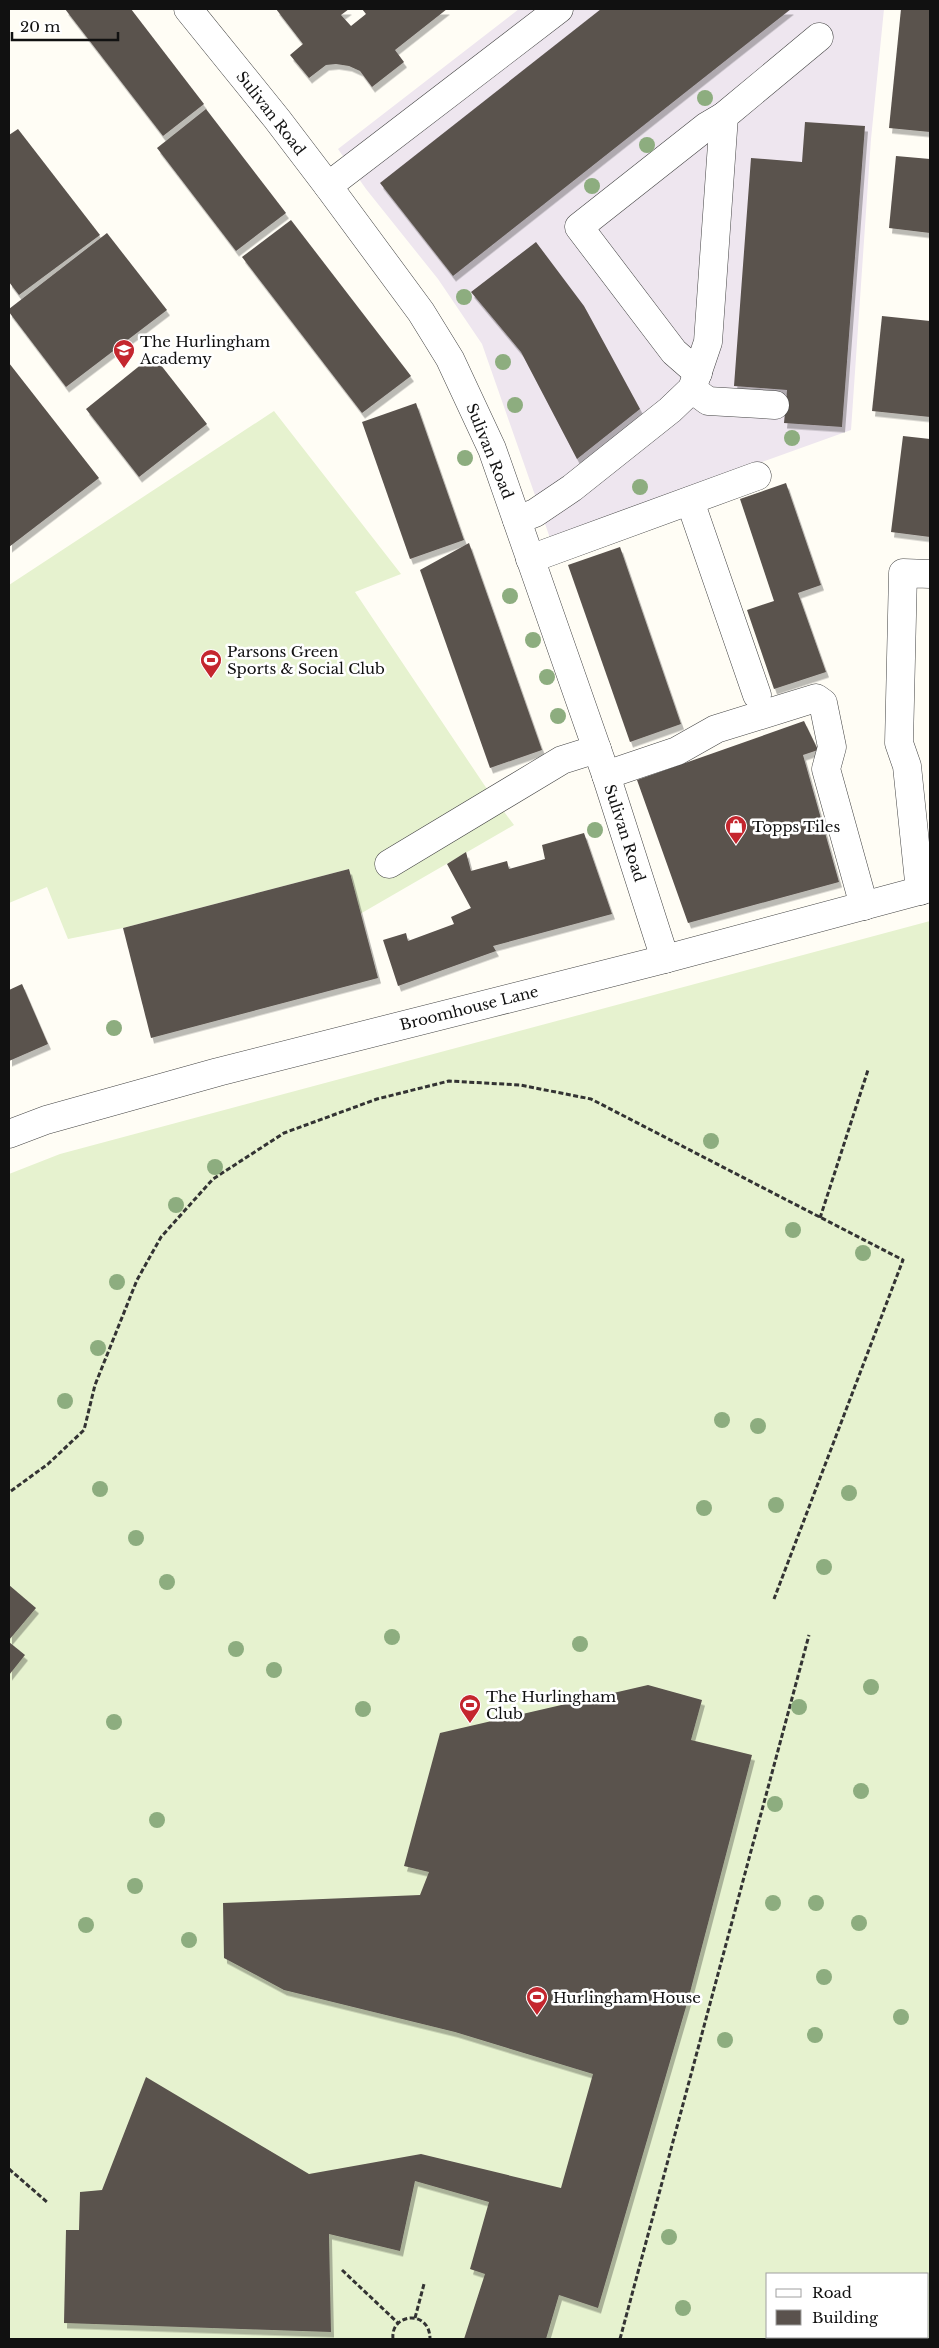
<svg xmlns="http://www.w3.org/2000/svg" width="939" height="2348" font-family="'Libre Baskerville',serif">
<style>
.industrial{fill:#eee6ef}
.pitch{fill:#e6f2cf;fill-rule:evenodd}
.building{fill:#5a524d;filter:url(#shadow)}
.lines{fill:none;stroke-linecap:round;stroke-linejoin:round}
.minor-casing{stroke:#444;stroke-width:29}
.path{stroke:#333;stroke-width:3;stroke-dasharray:5 2.5;stroke-linecap:butt}
.minor{stroke:#fff;stroke-width:28}
.tree{fill:#8dad7f}
.labels{text-anchor:middle;dominant-baseline:central;stroke-width:5;stroke-linejoin:round;paint-order:stroke}
.street-label{font-size:15px;fill:#111;stroke:#fff}
.poi-label{font-size:15px;fill:#111;stroke:#fff;text-anchor:start}
</style>
<defs>
<filter id="shadow"><feDropShadow dx="3" dy="5.5" stdDeviation="0" flood-color="#0004"/></filter>
</defs>
<rect width="100%" height="100%" fill="#fffdf5"/>
<polygon class="industrial" points="519,9 884,9 871,139 851,430 550,538 482,344 438,279 366,189 338,149"/>
<g class="pitch">
<polygon points="274,411 401,574 355,592 487,789 514,825 360,914 349,869 123,928 68,939 47,887 9,903 9,585"/>
<path d="M930,921V2339H9V1174L60,1154ZM768,2274H928V2337H768Z"/>
</g>
<g class="building">
<polygon points="65,9 131,9 204,104 163,136"/>
<polygon points="276,9 349,9 341,15 351,26 366,14 362,9 447,9 395,50 404,62 372,87 360,71 349,66 336,64 326,65 309,78 290,55 303,44"/>
<polygon points="601,9 791,9 453,276 380,183"/>
<polygon points="901,9 930,9 930,132 889,128"/>
<polygon points="206,109 286,213 236,251 157,148"/>
<polygon points="805,122 865,126 842,427 784,423 787,390 734,386 751,158 802,162"/>
<polygon points="18,129 100,235 19,295 9,282 9,135"/>
<polygon points="896,156 930,159 930,233 889,228"/>
<polygon points="291,220 411,376 362,413 242,257"/>
<polygon points="107,233 167,310 66,387 9,312 9,309"/>
<polygon points="536,242 584,306 640,409 577,459 521,352 471,292"/>
<polygon points="882,316 930,321 930,417 872,411"/>
<polygon points="153,355 207,424 139,477 86,409"/>
<polygon points="9,363 99,478 9,547"/>
<polygon points="416,403 464,540 410,559 362,422"/>
<polygon points="903,436 930,439 930,537 891,532"/>
<polygon points="786,483 821,585 798,593 826,672 774,689 747,610 774,601 740,499"/>
<polygon points="469,543 542,750 490,768 420,570"/>
<polygon points="620,547 681,724 630,742 568,565"/>
<polygon points="804,721 818,750 803,755 839,882 688,923 637,780"/>
<polygon points="584,833 612,914 493,946 496,951 398,986 383,940 406,933 408,941 454,924 451,917 471,908 447,864 466,852 471,871 507,861 509,869 545,859 542,845"/>
<polygon points="349,869 378,978 151,1038 123,928"/>
<polygon points="22,984 48,1044 9,1061 9,990"/>
<polygon points="9,1585 36,1608 9,1640"/>
<polygon points="9,1642 25,1655 9,1675"/>
<polygon points="648,1685 702,1700 691,1740 752,1755 688,2000 598,2308 559,2295 546,2339 464,2339 485,2274 470,2269 489,2202 415,2181 400,2251 329,2234 331,2332 64,2323 66,2230 79,2230 80,2192 102,2190 146,2077 309,2174 421,2154 561,2188 593,2074 455,2032 284,1990 224,1958 223,1903 420,1895 429,1872 404,1866 440,1733"/>
</g>
<g class="lines">
<g class="minor-casing">
<g id="minor">
<polyline points="188,9 277,119 328,186 421,312 450,359 492,449 606,775 665,959"/>
<polyline points="328,186 559,9"/>
<polyline points="698,373 674,352 579,227 707,126 724,116"/>
<polyline points="692,389 708,401 775,405"/>
<polyline points="690,501 757,695"/>
<polyline points="517,520 535,513 572,488 670,410 692,389 708,342 724,116 819,37"/>
<polyline points="530,559 757,476"/>
<polyline points="606,775 677,751 716,729 816,698 823,703 832,747 826,769 864,906"/>
<polyline points="389,864 562,760 597,749"/>
<polyline points="920,891 907,766 899,743 903,573 930,574"/>
<polyline points="9,1134 46,1120 218,1072 665,959 930,888"/>
</g>
</g>
<g class="path">
<polyline points="820,1218 868,1070"/>
<polyline points="11,1491 48,1464 84,1430 95,1385 137,1280 161,1237 213,1179 284,1133 377,1099 449,1081 520,1085 591,1099 903,1260 774,1599"/>
<polyline points="9,2169 47,2202"/>
<polyline points="342,2270 398,2323"/>
<polyline points="415,2318 424,2284"/>
<path d="M393,2339C390,2313 430,2309 430,2339"/>
<polyline points="620,2339 809,1635"/>
</g>
<use href="#minor" class="minor"/>
</g>
<g class="tree">
<circle cx="705" cy="98" r="8"/>
<circle cx="647" cy="145" r="8"/>
<circle cx="592" cy="186" r="8"/>
<circle cx="464" cy="297" r="8"/>
<circle cx="503" cy="362" r="8"/>
<circle cx="515" cy="405" r="8"/>
<circle cx="792" cy="438" r="8"/>
<circle cx="465" cy="458" r="8"/>
<circle cx="640" cy="487" r="8"/>
<circle cx="510" cy="596" r="8"/>
<circle cx="533" cy="640" r="8"/>
<circle cx="547" cy="677" r="8"/>
<circle cx="558" cy="716" r="8"/>
<circle cx="595" cy="830" r="8"/>
<circle cx="114" cy="1028" r="8"/>
<circle cx="711" cy="1141" r="8"/>
<circle cx="215" cy="1167" r="8"/>
<circle cx="176" cy="1205" r="8"/>
<circle cx="793" cy="1230" r="8"/>
<circle cx="863" cy="1253" r="8"/>
<circle cx="117" cy="1282" r="8"/>
<circle cx="98" cy="1348" r="8"/>
<circle cx="65" cy="1401" r="8"/>
<circle cx="722" cy="1420" r="8"/>
<circle cx="758" cy="1426" r="8"/>
<circle cx="100" cy="1489" r="8"/>
<circle cx="849" cy="1493" r="8"/>
<circle cx="776" cy="1505" r="8"/>
<circle cx="704" cy="1508" r="8"/>
<circle cx="136" cy="1538" r="8"/>
<circle cx="824" cy="1567" r="8"/>
<circle cx="167" cy="1582" r="8"/>
<circle cx="392" cy="1637" r="8"/>
<circle cx="580" cy="1644" r="8"/>
<circle cx="236" cy="1649" r="8"/>
<circle cx="274" cy="1670" r="8"/>
<circle cx="871" cy="1687" r="8"/>
<circle cx="799" cy="1707" r="8"/>
<circle cx="363" cy="1709" r="8"/>
<circle cx="114" cy="1722" r="8"/>
<circle cx="861" cy="1791" r="8"/>
<circle cx="775" cy="1804" r="8"/>
<circle cx="157" cy="1820" r="8"/>
<circle cx="135" cy="1886" r="8"/>
<circle cx="773" cy="1903" r="8"/>
<circle cx="816" cy="1903" r="8"/>
<circle cx="859" cy="1923" r="8"/>
<circle cx="86" cy="1925" r="8"/>
<circle cx="189" cy="1940" r="8"/>
<circle cx="824" cy="1977" r="8"/>
<circle cx="901" cy="2017" r="8"/>
<circle cx="815" cy="2035" r="8"/>
<circle cx="725" cy="2040" r="8"/>
<circle cx="669" cy="2237" r="8"/>
<circle cx="683" cy="2308" r="8"/>
</g>
<defs>
<g id="school-pin" transform="scale(1.125)"><path d="M0 17L-7.5 6A9.5 9.5 0 1 1 7.5 6Z" fill="#c4262e" stroke="#fff"/><path d="M0-5L7-2L0 1L-7-2ZM-4 1L0 2.5L4 1V4Q0 6-4 4Z" fill="#fff"/></g>
<g id="stadium-pin" transform="scale(1.125)"><path d="M0 17L-7.5 6A9.5 9.5 0 1 1 7.5 6Z" fill="#c4262e" stroke="#fff"/><path d="M0-5a6.5 5 0 1 0 0 10a6.5 5 0 1 0 0-10ZM-3.5-1.8h7v3.6h-7Z" fill="#fff"/></g>
<g id="shop-pin" transform="scale(1.125)"><path d="M0 17L-7.5 6A9.5 9.5 0 1 1 7.5 6Z" fill="#c4262e" stroke="#fff"/><path d="M-5-2.5h2.3a2.7 3.5 0 0 1 5.4 0H5L5.5 6h-11ZM-1.5-2.5h3a1.5 2.3 0 0 0-3 0Z" fill="#fff"/></g>
</defs>
<g fill-rule="evenodd">
<use href="#school-pin" x="124" y="350"/>
<use href="#stadium-pin" x="211" y="660"/>
<use href="#shop-pin" x="736" y="826"/>
<use href="#stadium-pin" x="470" y="1705"/>
<use href="#stadium-pin" x="537" y="1997"/>
</g>
<g class="labels">
<g class="street-label">
<text transform="translate(271 113) rotate(52)">Sulivan Road</text>
<text transform="translate(490 451) rotate(68)">Sulivan Road</text>
<text transform="translate(625 833) rotate(72)">Sulivan Road</text>
<text transform="translate(469 1008) rotate(-14)">Broomhouse Lane</text>
</g>
<g class="poi-label">
<text x="140" y="341">The Hurlingham<tspan x="140" dy="17">Academy</tspan></text>
<text x="227" y="651">Parsons Green<tspan x="227" dy="17">Sports &amp; Social Club</tspan></text>
<text x="752" y="826">Topps Tiles</text>
<text x="486" y="1696">The Hurlingham<tspan x="486" dy="17">Club</tspan></text>
<text x="553" y="1997">Hurlingham House</text>
</g>
</g>
<rect width="939" height="2348" fill="none" stroke="#111111" stroke-width="20"/>
<rect x="766" y="2273" width="162" height="65" fill="#ffffff" stroke="#a0a0a0"/>
<rect x="776" y="2289" width="25" height="8" fill="#ffffff" stroke="#a0a0a0"/>
<text x="812" y="2298" font-size="15" fill="#111111">Road</text>
<rect x="776" y="2310" width="25" height="15" fill="#5a524d" stroke="#a0a0a0"/>
<text x="812" y="2323" font-size="15" fill="#111111">Building</text>
<path d="M12 32v8h106v-8" fill="none" stroke="#111111" stroke-width="2.5"/>
<text x="20" y="32" font-size="15" fill="#111111" stroke="#ffffff" stroke-width="4" paint-order="stroke">20 m</text>
</svg>
